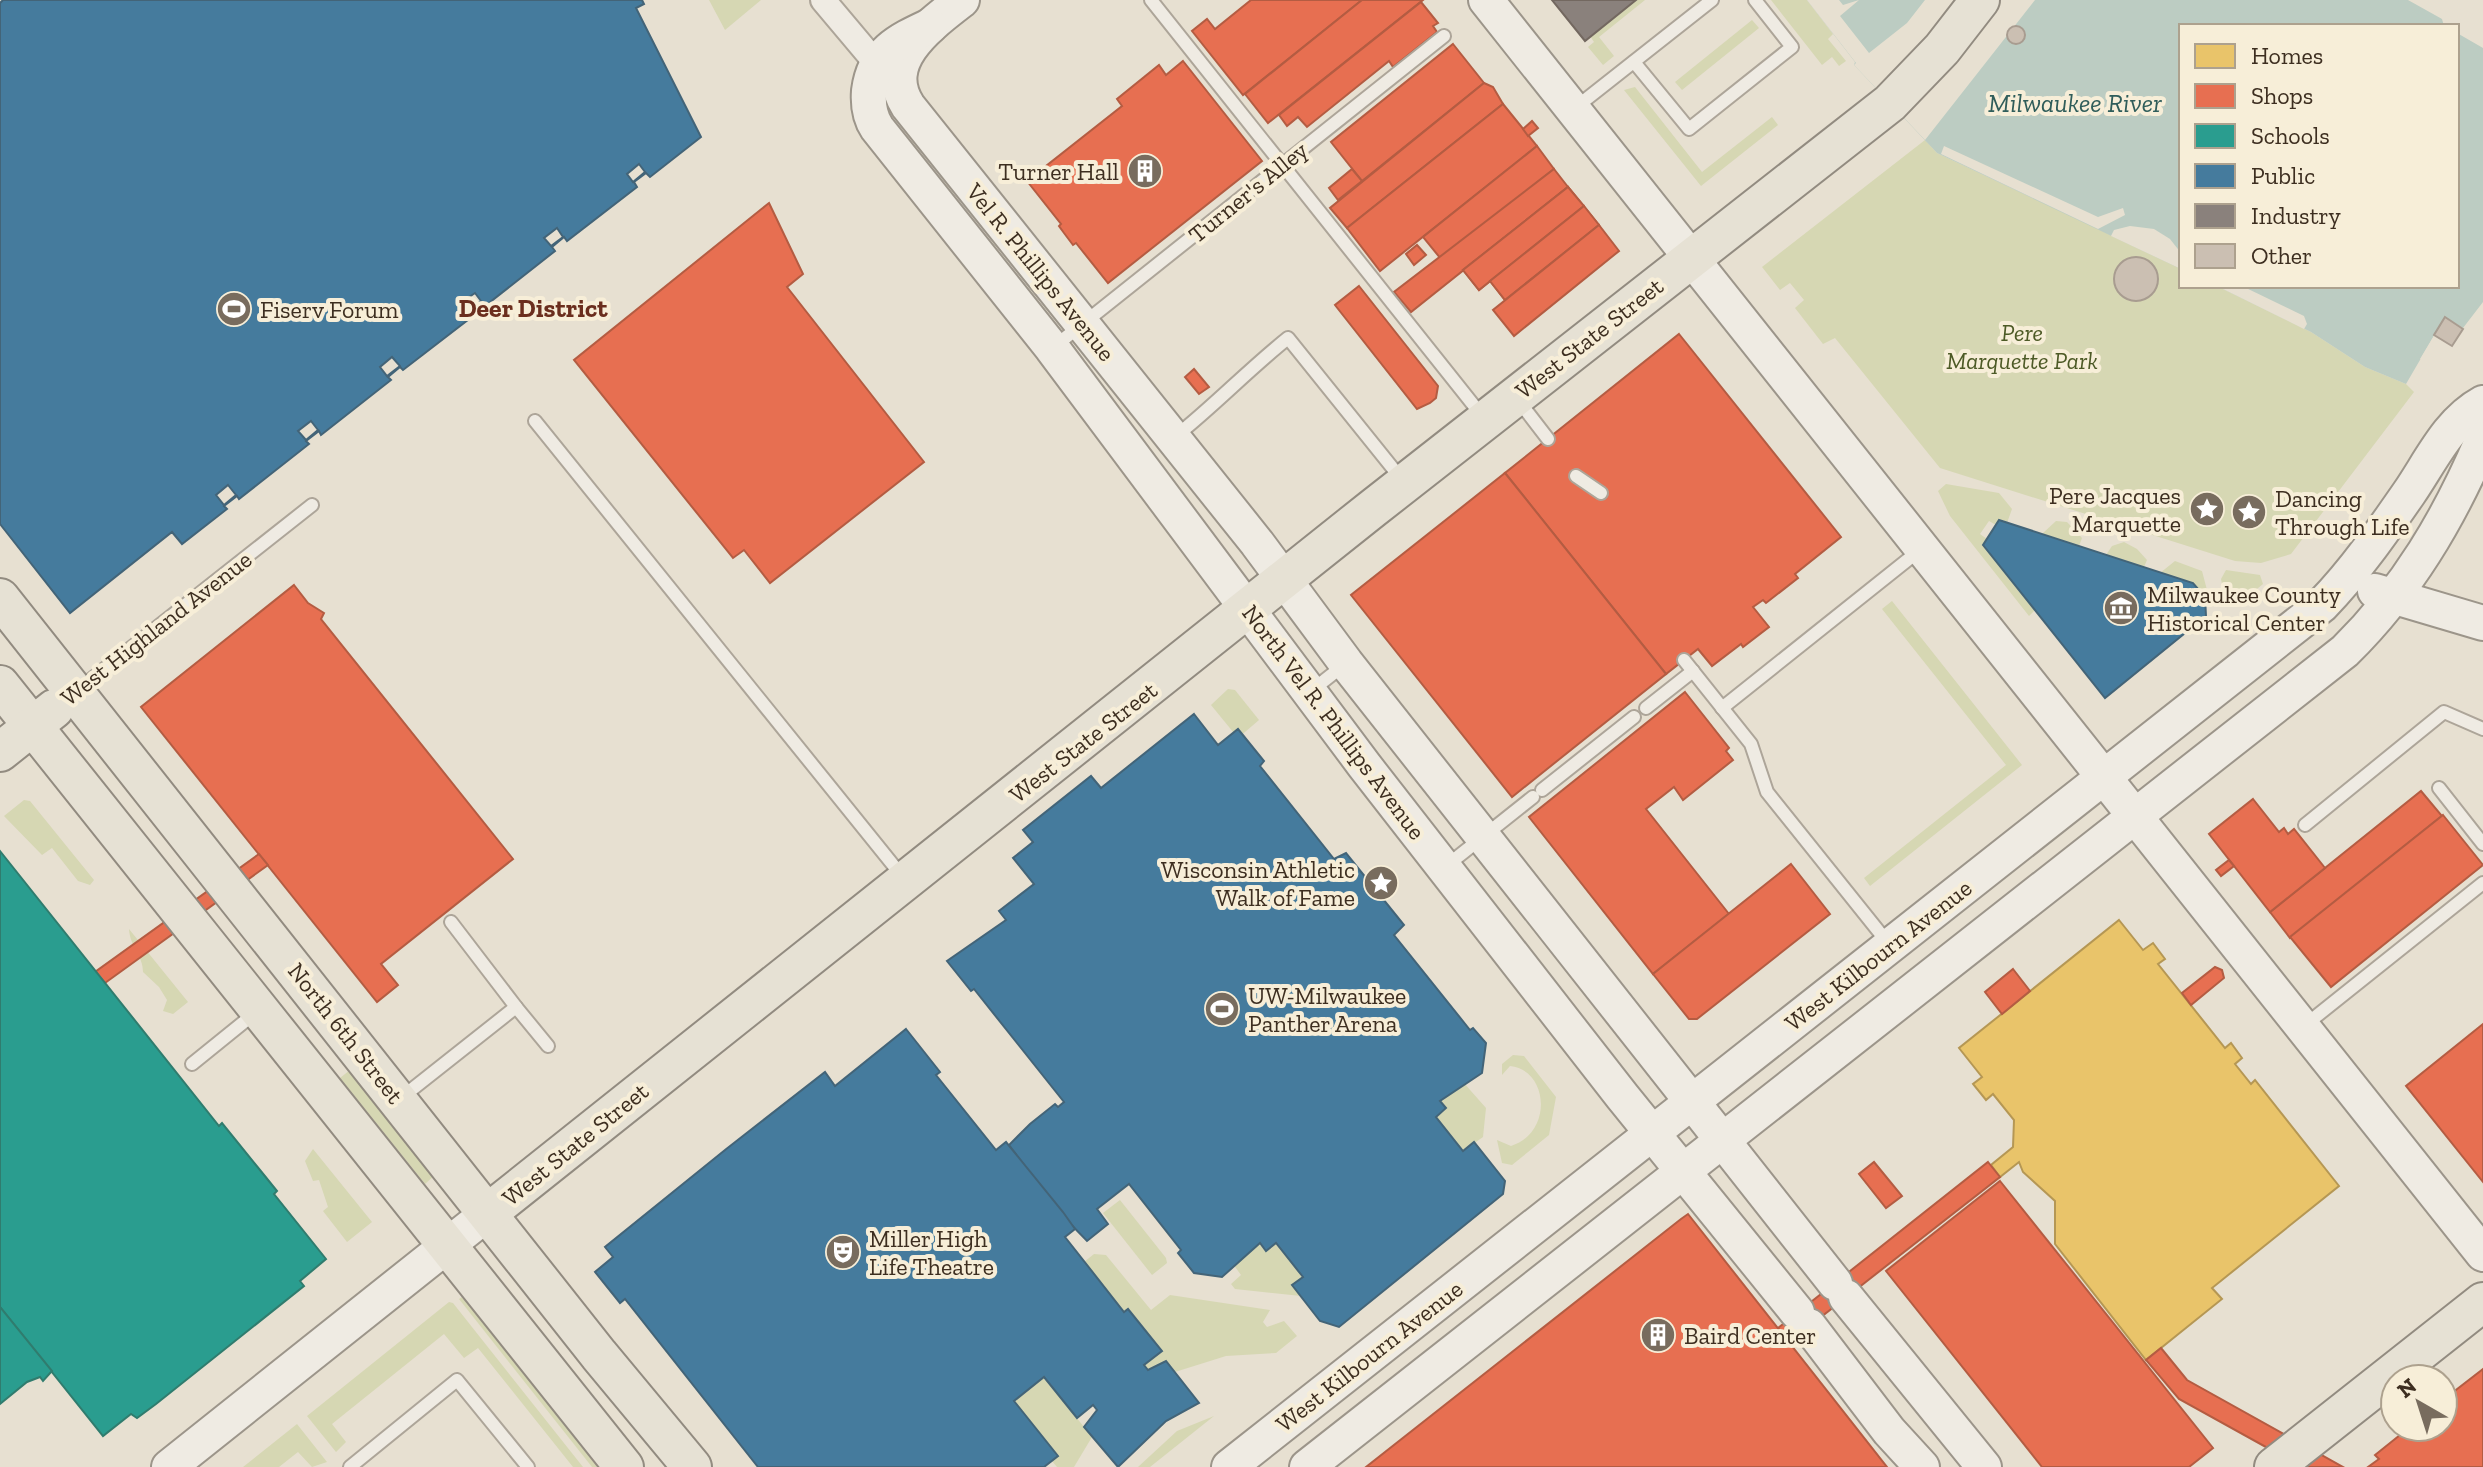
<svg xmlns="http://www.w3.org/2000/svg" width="2483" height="1467" font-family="'Zilla Slab',serif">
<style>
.green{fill:#d6d7b3}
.water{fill:#bcccc2}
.pier{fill:#e7e0d1}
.homes{fill:#e9c46a;stroke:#b59754;stroke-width:2}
.shops{fill:#e76f51;stroke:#b45c42;stroke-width:2}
.schools{fill:#2a9d8f;stroke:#307c6e;stroke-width:2}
.public{fill:#457b9d;stroke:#436478;stroke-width:2;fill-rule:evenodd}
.industry{fill:#8a817c;stroke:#736860;stroke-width:2}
.building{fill:#cbbfb2;stroke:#a89c90;stroke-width:2}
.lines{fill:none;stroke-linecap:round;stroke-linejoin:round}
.lane-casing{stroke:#ada599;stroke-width:16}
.street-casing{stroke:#ada599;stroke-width:28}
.secondary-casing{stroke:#9c958a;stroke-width:38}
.primary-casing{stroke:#928b80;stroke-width:42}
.lane{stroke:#efebe3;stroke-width:12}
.street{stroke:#efebe3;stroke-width:24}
.secondary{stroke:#efebe3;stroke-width:34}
.primary{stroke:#e6e1d4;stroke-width:38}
.labels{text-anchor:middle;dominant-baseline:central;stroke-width:8;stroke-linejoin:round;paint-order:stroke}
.poi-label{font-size:24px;fill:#3d2e20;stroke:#f7eed8;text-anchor:start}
.street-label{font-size:24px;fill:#3d2e20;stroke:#f7eed8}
.park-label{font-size:24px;font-style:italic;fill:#4d5a26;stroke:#f7eed8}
.water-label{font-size:26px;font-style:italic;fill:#2f5d5a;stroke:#f7eed8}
.neighbourhood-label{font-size:26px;font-weight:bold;fill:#6b2e1e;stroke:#f7eed8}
</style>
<rect width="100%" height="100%" fill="#e7e0d1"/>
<g class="green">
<polygon points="709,0 761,0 725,30"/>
<polygon points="1636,0 1645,0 1599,37 1614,56 1603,65 1588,47 1594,42 1590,36"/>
<polygon points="1771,0 1807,0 1833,34 1828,39 1846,61 1839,66 1832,57 1822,65"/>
<polygon points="1752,20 1759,28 1682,90 1675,82"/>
<polygon points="1635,87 1702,172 1772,117 1778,125 1701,186 1624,90"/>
<polygon points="1925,140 1937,153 2111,235 2181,253 2181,286 2217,286 2311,332 2365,367 2406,384 2414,392 2291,554 2261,563 2235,561 1940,468 1835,338 1823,344 1795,308 1804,300 1790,283 1780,290 1762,267"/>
<polygon points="1946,484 1999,493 2012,509 2007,523 1999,520 1996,525 1989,521 1980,534 1987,539 1984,545 2035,610 2029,616 1950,516 1938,491"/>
<polygon points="2056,521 2067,522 2082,538 2079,546 2042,534"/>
<polygon points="2124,542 2137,549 2147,560 2144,567 2106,555 2112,546"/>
<path d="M2175,561L2202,571L2211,605L2208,606C2203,582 2180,579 2160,573Z"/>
<polygon points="2226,570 2260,575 2263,584 2235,607 2226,604 2221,579"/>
<polygon points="1892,601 2022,765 1870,886 1864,878 2006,765 1882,609"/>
<polygon points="1228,689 1235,690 1259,720 1238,738 1211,705"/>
<polygon points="24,800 30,801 94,880 90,885 78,881 52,848 42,855 4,816"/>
<path d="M129,929L188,1002L173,1014L163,1011L167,1000L159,987L143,972C143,955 130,947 129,929Z"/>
<path d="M1513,1055L1524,1056L1556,1097L1549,1135L1512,1165L1502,1163L1497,1140L1511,1146C1553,1133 1549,1070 1510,1066L1502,1075V1064Z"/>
<polygon points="350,1070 436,1174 425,1184 340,1078"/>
<polygon points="1463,1082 1486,1108 1483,1137 1463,1151 1436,1117 1446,1108 1440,1101"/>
<polygon points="313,1149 372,1222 347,1242 323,1211 328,1207 319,1180 313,1181 305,1161"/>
<polygon points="1120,1200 1166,1258 1167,1263 1152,1275 1103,1213"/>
<polygon points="1260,1243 1276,1243 1303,1277 1301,1296 1235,1289 1231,1284 1241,1275 1233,1264"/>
<polygon points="1094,1254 1106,1255 1151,1310 1170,1295 1270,1310 1263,1322 1267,1327 1284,1321 1297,1336 1276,1353 1226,1356 1175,1372 1166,1361 1148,1370 1144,1365 1161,1350 1129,1309 1124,1312 1084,1262"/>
<polygon points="462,1297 467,1301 600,1467 592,1467 459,1299"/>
<polygon points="449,1302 453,1303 583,1467 573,1467 478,1348 464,1358 444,1334 332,1424 346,1442 336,1452 307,1416"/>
<polygon points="1044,1377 1092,1437 1074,1467 1057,1467 1052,1461 1057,1456 1014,1401"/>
<polygon points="1214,1416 1150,1467 1138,1467 1177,1431"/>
<polygon points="297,1424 327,1462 312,1467 298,1452 279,1467 243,1467"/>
</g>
<g class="water">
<polygon points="1807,0 2408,0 2442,19 2444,26 2181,26 2181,269 1937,153 1854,65 1855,62"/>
<polygon points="2457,33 2483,48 2483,341 2445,317 2406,384 2365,367 2311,332 2217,286 2457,286"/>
</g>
<g class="pier">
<polygon points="1807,0 1839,0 1843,5 1859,0 1840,16 1869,53 1907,23 1925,0 2035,0 1925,140 1854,65 1856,63"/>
<polygon points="1944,146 2098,217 2123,208 2125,215 2098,229 1941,154"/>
<polygon points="2130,226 2154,229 2170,239 2181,253 2181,269 2111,236 2114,230"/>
<polygon points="2217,286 2242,286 2304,316 2307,324 2304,329"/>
<polygon points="2483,302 2483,345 2446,323 2423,361 2420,359 2445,317 2463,328"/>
</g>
<polygon class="homes" points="2119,920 2143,950 2153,943 2165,959 2158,964 2225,1048 2231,1043 2242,1058 2235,1064 2251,1084 2255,1080 2339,1186 2212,1288 2222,1299 2146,1360 2055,1244 2055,1201 2023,1172 2019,1162 2000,1177 1991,1165 2013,1147 2014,1120 1993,1094 1986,1100 1973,1084 1982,1077 1959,1048"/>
<g class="shops">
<polygon points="1251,0 1362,0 1243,95 1192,31 1207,19 1215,29"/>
<polygon points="1362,0 1423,0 1268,123 1245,94"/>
<polygon points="1421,2 1438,23 1433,26 1437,32 1393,67 1389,61 1307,127 1298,117 1287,126 1279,115"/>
<polygon points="1453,44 1484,83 1362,181 1331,142"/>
<polygon points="1183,61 1262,161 1108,283 1076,243 1073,245 1064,233 1059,226 1061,224 1027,181 1122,106 1117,99 1159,65 1166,75"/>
<polygon points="1484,83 1493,87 1503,104 1347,228 1330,208"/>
<polygon points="1503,104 1537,146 1380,271 1347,228"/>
<polygon points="1532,121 1538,128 1528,136 1523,129"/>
<polygon points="1537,146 1554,169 1441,259 1423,237"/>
<polygon points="1352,169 1362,181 1338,200 1329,188"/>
<polygon points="1554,169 1568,187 1411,312 1394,292"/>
<polygon points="1568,187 1599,225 1505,300 1490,281 1479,290 1463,270"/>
<polygon points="1568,187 1584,206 1479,290 1463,270"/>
<polygon points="769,203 803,274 787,287 924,462 770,583 744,550 733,558 574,360"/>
<polygon points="1584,206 1599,225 1505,300 1490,281"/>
<polygon points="1599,225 1619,251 1514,336 1493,310"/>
<polygon points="1417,245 1426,255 1414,265 1406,254"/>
<polygon points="1359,286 1438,386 1436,398 1430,403 1417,409 1335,305"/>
<polygon points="1679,334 1841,537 1795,574 1798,578 1766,603 1763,600 1753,607 1769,627 1743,647 1741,644 1712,666 1698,649 1666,674 1505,473"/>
<polygon points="1194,369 1209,387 1199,394 1185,377"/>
<polygon points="1505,473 1666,674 1512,797 1351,595"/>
<polygon points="294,585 308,603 324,613 321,619 513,859 381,964 398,985 377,1002 141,707"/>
<polygon points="1685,692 1729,748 1726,751 1733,760 1683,800 1674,787 1646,809 1729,914 1653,974 1529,817"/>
<polygon points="2421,791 2442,816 2290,938 2270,912"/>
<polygon points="2253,799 2279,832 2284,828 2288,834 2294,829 2325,868 2270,912 2209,834"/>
<polygon points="2443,815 2483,865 2331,987 2290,937"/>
<polygon points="259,854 268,865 105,983 95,972"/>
<polygon points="2229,860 2234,866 2221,876 2216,870"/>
<polygon points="1791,864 1830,914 1697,1019 1689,1019 1653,974"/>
<polygon points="2215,967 2222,970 2224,978 2191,1005 2182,993"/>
<polygon points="2013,969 2030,991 2002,1014 1985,992"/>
<polygon points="2483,1024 2483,1182 2406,1086"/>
<polygon points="1874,1162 1902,1196 1886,1208 1859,1174"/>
<polygon points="1988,1162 2000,1177 1789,1342 1778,1328"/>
<polygon points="2000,1181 2213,1448 2189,1467 2042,1467 1886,1271"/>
<polygon points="1688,1214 1887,1467 1366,1467 1681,1219"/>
<polygon points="2161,1348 2187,1380 2343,1467 2302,1467 2179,1399 2146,1360"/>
<polygon points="2483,1369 2483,1467 2368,1467 2379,1459 2375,1455 2410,1427 2443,1427 2443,1400"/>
</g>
<g class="schools">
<polygon points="0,851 219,1126 222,1123 260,1170 277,1191 274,1194 326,1259 300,1281 304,1286 156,1404 137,1418 131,1414 103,1436 0,1307"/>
<polygon points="0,1307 52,1371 43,1381 40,1377 27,1382 0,1404"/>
</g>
<g class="public">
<path d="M3,0H642L644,4L636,8L701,137L650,177L646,173L634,182L637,187L567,241L564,237L552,247L555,251L485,306L482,302L470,312L473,316L403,370L400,367L388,377L391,380L321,435L319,431L306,441L309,444L239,499L237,496L224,506L227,509L182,544L172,532L70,613L0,524V3ZM639,164L645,172L633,182L627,174ZM557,228L563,237L551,246L544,238ZM475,293L481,301L469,311L462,302ZM392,357L400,366L387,376L380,367ZM311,421L318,430L306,440L298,431ZM228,485L236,495L224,505L216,495Z"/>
<polygon points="1999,520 2193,583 2205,597 2206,616 2105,698 1983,545"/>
<polygon points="1194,714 1218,745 1238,729 1264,761 1260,766 1334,859 1346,853 1404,925 1394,935 1470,1030 1473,1028 1486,1043 1482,1073 1440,1101 1446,1108 1436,1117 1463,1151 1474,1142 1505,1181 1503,1194 1339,1327 1320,1321 1292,1285 1303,1277 1276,1243 1266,1251 1260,1243 1222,1277 1194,1273 1178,1253 1181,1250 1129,1184 1097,1209 1108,1224 1087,1241 1061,1214 1009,1145 1030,1124 1055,1104 1058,1107 1064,1102 974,989 971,991 947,961 1006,920 999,911 1034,884 1013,858 1033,842 1023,830 1091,776 1101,788"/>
<polygon points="906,1029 940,1072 936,1075 996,1150 1006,1142 1063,1212 1075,1229 1065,1237 1124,1312 1128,1309 1162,1351 1144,1365 1148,1370 1166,1361 1199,1403 1166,1421 1118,1467 1084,1427 1097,1410 1093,1405 1077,1418 1044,1377 1014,1401 1058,1456 1044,1467 758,1467 625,1299 620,1303 595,1272 613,1257 605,1247 725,1150 825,1072 835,1086"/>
</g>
<polygon class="industry" points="1552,0 1636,0 1585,41"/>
<g class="building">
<circle cx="2016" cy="35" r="9"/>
<circle cx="2136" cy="279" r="22"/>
<polygon points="2445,317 2463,329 2452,346 2434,335"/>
</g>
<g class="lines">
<g class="lane-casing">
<g id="lane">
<polyline points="1151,0 1483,417"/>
<polyline points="1634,62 1689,129 1792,47 1755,0"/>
<polyline points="1575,108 1712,0"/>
<polyline points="1055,346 1444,36"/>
<polyline points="1518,400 1548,439"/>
<polyline points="535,421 902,876"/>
<path d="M1176,436C1216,404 1248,370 1288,338L1403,481"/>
<polyline points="1576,476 1601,493"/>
<polyline points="1684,660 1751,744 1767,792 1888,943"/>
<polyline points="79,689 312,505"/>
<polyline points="1311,691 1344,665"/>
<polyline points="1646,708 1693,671"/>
<polyline points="1722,708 1920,550"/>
<polyline points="2439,788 2483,844"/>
<polyline points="1542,790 1634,717"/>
<polyline points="2305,825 2444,712 2483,729"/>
<polyline points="1445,867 1533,797"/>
<polyline points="516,1007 548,1046"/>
<polyline points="2304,1026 2483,883"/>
<polyline points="192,1064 255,1013"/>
<polyline points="401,1098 516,1007 451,922"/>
<polyline points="350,1467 457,1380 528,1467"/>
</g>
</g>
<g class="street-casing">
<polyline id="street" points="823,0 876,63"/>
</g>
<g class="secondary-casing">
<g id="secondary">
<path d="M962,0C930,25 879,61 908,106L1257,543L1346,663L1835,1283"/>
<polyline points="1486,0 2483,1254"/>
<path d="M930,26C898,41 874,52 869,91C868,104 869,116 877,128L1052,348L1364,765L1622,1096L1797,1312"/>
<polyline points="2375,591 2483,623"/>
<polyline points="1846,1297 1984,1467"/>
<polyline points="1809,1326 1889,1431 1922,1467"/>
<polyline points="169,1467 488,1213"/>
<path d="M1229,1467L2322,605C2355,571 2382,532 2409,493C2431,461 2448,422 2483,403"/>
<path d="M1307,1467L2345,651C2407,590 2449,519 2483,439"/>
</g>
</g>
<g class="primary-casing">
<g id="primary">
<polyline points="0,598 599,1355 692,1467"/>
<polyline points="0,685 624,1467"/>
<polyline points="0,752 54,709"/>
<polyline points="488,1213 1372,509 1890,103 1942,49 1980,0"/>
<polyline points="2274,1467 2483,1302"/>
</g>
</g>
<use href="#lane" class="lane"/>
<use href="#street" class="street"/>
<use href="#secondary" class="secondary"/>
<use href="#primary" class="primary"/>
</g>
<defs>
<g id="building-disc" transform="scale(1.8)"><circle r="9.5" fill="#786c5e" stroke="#f7eed8"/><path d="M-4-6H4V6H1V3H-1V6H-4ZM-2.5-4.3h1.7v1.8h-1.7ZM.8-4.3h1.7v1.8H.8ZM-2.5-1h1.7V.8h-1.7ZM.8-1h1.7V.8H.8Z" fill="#fff"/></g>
<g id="stadium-disc" transform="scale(1.8)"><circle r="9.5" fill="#786c5e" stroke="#f7eed8"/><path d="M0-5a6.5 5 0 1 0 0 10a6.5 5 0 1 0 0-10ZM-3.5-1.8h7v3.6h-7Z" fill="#fff"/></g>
<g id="sight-disc" transform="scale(1.8)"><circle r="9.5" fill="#786c5e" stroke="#f7eed8"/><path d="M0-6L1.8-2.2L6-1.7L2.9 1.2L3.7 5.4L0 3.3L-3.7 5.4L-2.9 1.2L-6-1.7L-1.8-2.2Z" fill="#fff"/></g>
<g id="museum-disc" transform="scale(1.8)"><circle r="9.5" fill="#786c5e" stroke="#f7eed8"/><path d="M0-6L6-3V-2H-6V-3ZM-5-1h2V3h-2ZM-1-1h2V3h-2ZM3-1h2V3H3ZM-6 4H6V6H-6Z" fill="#fff"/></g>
<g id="theatre-disc" transform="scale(1.8)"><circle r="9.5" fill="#786c5e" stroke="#f7eed8"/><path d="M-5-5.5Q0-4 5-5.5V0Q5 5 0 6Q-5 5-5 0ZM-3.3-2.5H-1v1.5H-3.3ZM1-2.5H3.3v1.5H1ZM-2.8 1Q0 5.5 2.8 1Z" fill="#fff"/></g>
</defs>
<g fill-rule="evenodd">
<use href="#building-disc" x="1145" y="171"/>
<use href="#stadium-disc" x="234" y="309"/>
<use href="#sight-disc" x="2207" y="509"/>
<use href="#sight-disc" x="2249" y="512"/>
<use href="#museum-disc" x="2121" y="608"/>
<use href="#sight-disc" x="1381" y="883"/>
<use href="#stadium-disc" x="1222" y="1009"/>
<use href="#theatre-disc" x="843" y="1252"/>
<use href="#building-disc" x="1658" y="1335"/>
</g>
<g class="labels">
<g class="poi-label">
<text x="1119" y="171" text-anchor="end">Turner Hall</text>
<text x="260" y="309">Fiserv Forum</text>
<text x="2181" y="495" text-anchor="end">Pere Jacques<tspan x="2181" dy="28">Marquette</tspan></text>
<text x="2275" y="498">Dancing<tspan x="2275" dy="28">Through Life</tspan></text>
<text x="2147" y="594">Milwaukee County<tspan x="2147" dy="28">Historical Center</tspan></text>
<text x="1355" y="869" text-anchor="end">Wisconsin Athletic<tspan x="1355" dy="28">Walk of Fame</tspan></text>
<text x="1248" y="995">UW-Milwaukee<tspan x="1248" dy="28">Panther Arena</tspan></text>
<text x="869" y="1238">Miller High<tspan x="869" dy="28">Life Theatre</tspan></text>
<text x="1684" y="1335">Baird Center</text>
</g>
<g class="street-label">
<text transform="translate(1248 192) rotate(-39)">Turner's Alley</text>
<text transform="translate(1041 272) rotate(51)">Vel R. Phillips Avenue</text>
<text transform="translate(1589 338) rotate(-38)">West State Street</text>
<text transform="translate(156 628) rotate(-38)">West Highland Avenue</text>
<text transform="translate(1334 722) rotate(53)">North Vel R. Phillips Avenue</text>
<text transform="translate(1083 742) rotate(-38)">West State Street</text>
<text transform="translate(1878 955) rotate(-38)">West Kilbourn Avenue</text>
<text transform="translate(346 1033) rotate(52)">North 6th Street</text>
<text transform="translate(575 1144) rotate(-39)">West State Street</text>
<text transform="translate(1369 1356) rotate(-38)">West Kilbourn Avenue</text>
</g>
<g class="park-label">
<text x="2022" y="332">Pere<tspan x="2022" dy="28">Marquette Park</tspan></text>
</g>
<g class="water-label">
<text x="2075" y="103">Milwaukee River</text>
</g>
<g class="neighbourhood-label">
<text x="533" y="308">Deer District</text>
</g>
</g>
<rect x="2179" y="24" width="280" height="264" fill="#f7eed8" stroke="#ada18e" stroke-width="2"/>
<rect x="2195" y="44" width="40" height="24" fill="#e9c46a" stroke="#ada18e" stroke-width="2"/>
<text x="2251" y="64" font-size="24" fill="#3d2e20">Homes</text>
<rect x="2195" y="84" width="40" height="24" fill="#e76f51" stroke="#ada18e" stroke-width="2"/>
<text x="2251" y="104" font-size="24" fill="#3d2e20">Shops</text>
<rect x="2195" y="124" width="40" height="24" fill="#2a9d8f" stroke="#ada18e" stroke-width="2"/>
<text x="2251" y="144" font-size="24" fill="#3d2e20">Schools</text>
<rect x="2195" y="164" width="40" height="24" fill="#457b9d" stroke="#ada18e" stroke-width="2"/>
<text x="2251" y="184" font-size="24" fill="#3d2e20">Public</text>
<rect x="2195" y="204" width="40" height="24" fill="#8a817c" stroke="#ada18e" stroke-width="2"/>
<text x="2251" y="224" font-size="24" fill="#3d2e20">Industry</text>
<rect x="2195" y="244" width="40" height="24" fill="#cbbfb2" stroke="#ada18e" stroke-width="2"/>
<text x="2251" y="264" font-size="24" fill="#3d2e20">Other</text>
<g transform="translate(2419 1403) rotate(321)"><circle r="38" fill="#f7eed8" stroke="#ada18e" stroke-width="2"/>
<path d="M0-6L14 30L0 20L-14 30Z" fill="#786c5e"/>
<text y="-12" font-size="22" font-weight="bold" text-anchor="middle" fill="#3d2e20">N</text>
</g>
</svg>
